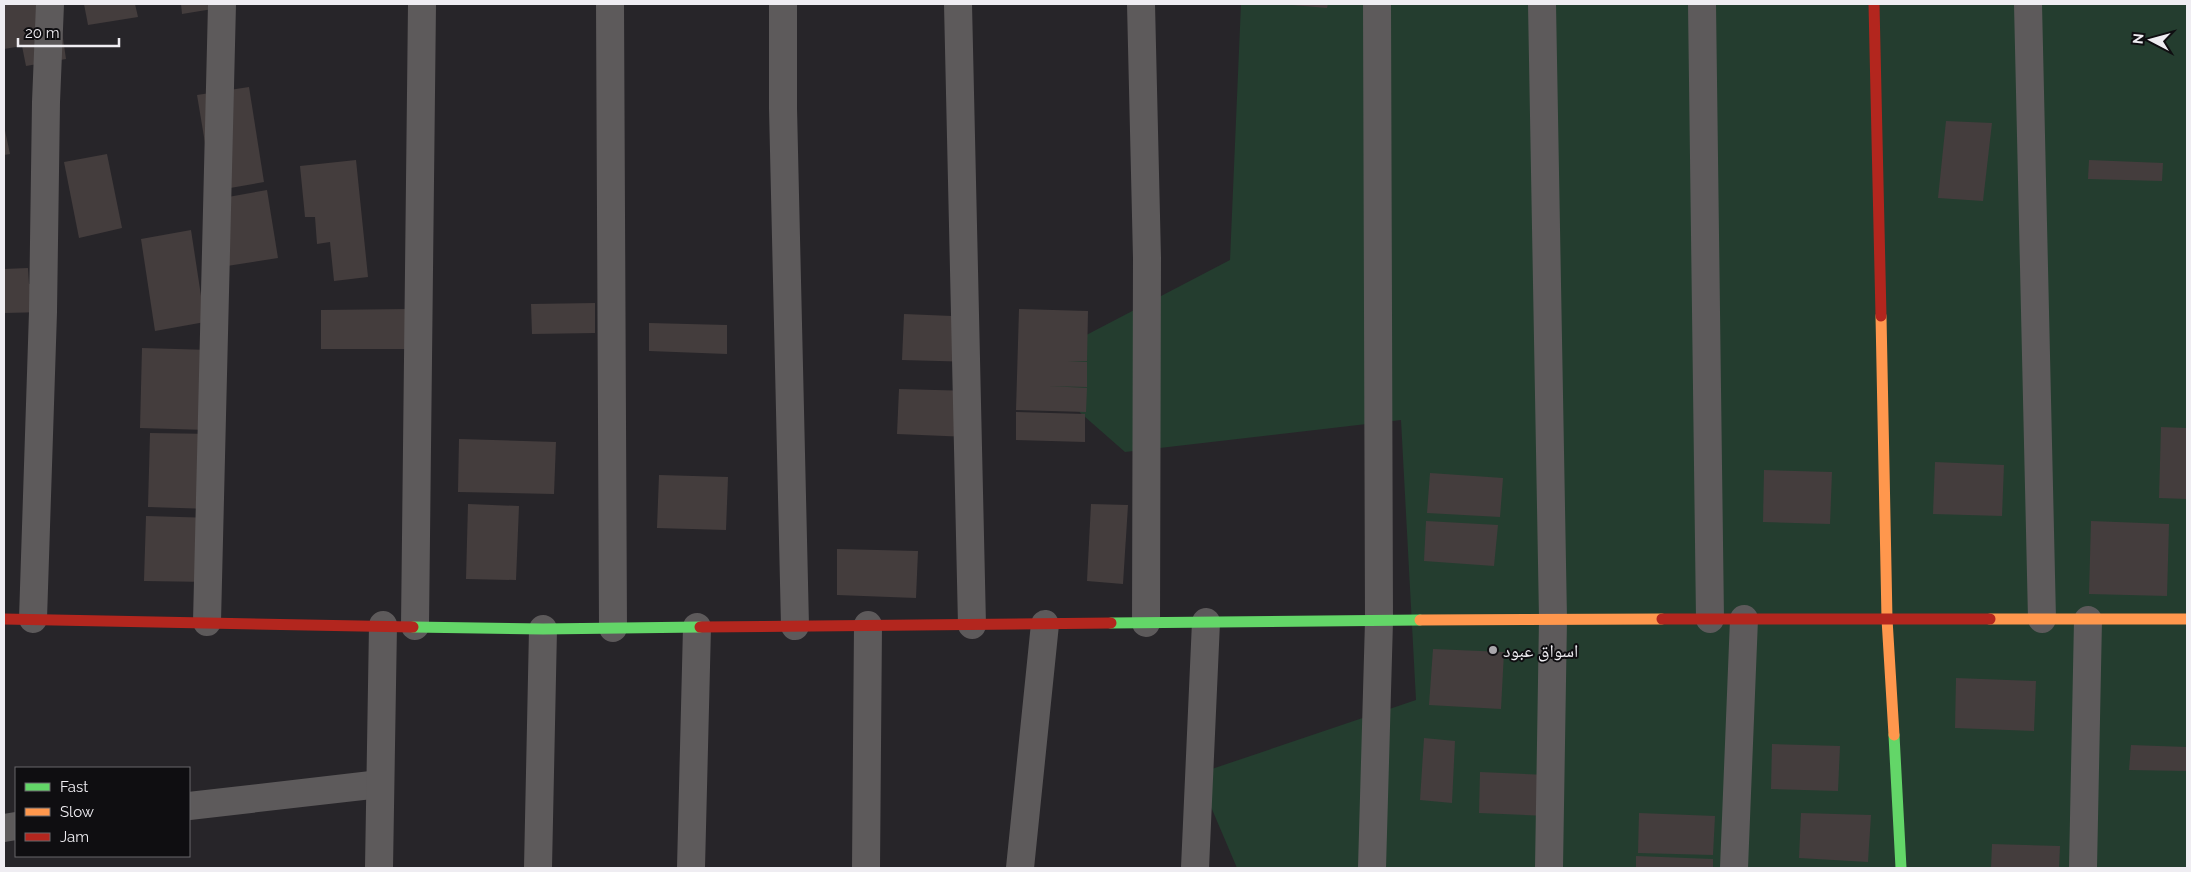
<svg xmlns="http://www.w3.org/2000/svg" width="2191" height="872" font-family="Raleway,'Noto Naskh Arabic',sans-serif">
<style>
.green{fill:#243d2f}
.building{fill:#443d3d}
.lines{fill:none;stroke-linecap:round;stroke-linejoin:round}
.street{stroke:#5d5a5b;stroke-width:28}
.fast{stroke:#63d668;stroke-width:11}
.slow{stroke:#ff974d;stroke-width:11}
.jam{stroke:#b3261e;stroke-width:11}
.poi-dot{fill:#a9a7ac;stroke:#0f0e11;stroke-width:2}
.labels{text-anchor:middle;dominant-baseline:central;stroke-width:4;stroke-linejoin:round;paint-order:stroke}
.poi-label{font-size:18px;fill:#efedf2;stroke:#0f0e11;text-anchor:start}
</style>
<rect width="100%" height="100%" fill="#272529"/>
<polygon class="green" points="1241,4 2187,4 2187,868 1237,868 1197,774 1416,700 1401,420 1125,452 1027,366 1230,260"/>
<g class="building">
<polygon points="4,4 58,4 66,59 26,66 22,46 4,49"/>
<polygon points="84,4 135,4 138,17 88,25"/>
<polygon points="181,4 231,4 231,6 182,14"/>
<polygon points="1280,4 1328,4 1327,8"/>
<polygon points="249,87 264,182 213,191 197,95"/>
<polygon points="1946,121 1992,123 1983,201 1938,198"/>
<polygon points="4,126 10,154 4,155"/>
<polygon points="107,154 122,228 79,238 64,162"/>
<polygon points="356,160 368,277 334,281 330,242 317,244 315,217 305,217 300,166"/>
<polygon points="2089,160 2163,163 2162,181 2088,179"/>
<polygon points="267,190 278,258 227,266 217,199"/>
<polygon points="191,230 205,322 155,331 141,239"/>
<polygon points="28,268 29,284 44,284 46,312 4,313 4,269"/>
<polygon points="595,303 595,333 532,334 531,304"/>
<polygon points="410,309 411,349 321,349 321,310"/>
<polygon points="1019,309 1088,311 1087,361 1068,362 1087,362 1087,387 1049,386 1087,388 1086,412 1016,410"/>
<polygon points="904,314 976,317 975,362 902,360"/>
<polygon points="649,323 727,325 727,354 649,351"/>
<polygon points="142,348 210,350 207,430 140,428"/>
<polygon points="899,389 972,391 969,437 897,434"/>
<polygon points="1016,412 1085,414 1085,442 1016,440"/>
<polygon points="2161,427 2187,428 2187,499 2159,498"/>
<polygon points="150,433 214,434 211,509 148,507"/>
<polygon points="459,439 556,442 554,494 458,492"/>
<polygon points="1935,462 2004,465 2002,516 1933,514"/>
<polygon points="1764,470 1832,472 1830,524 1763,522"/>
<polygon points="1430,473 1503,478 1500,517 1427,513"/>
<polygon points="659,475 728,477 726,530 657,528"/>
<polygon points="468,504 519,506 516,580 466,579"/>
<polygon points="1091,504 1128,505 1123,584 1087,581"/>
<polygon points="146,516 214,518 210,582 144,581"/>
<polygon points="1426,521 1498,525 1494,566 1424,561"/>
<polygon points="2091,521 2169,524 2167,596 2089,594"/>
<polygon points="837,549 918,551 916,598 837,595"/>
<polygon points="1433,649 1504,652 1501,709 1429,705"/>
<polygon points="1956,678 2036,681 2034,731 1955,728"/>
<polygon points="1424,738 1455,741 1452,803 1420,800"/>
<polygon points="1772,744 1840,746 1838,791 1771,789"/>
<polygon points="2131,745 2187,747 2187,771 2129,770"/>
<polygon points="1480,772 1548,775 1547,816 1479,813"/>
<polygon points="1639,813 1715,816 1713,855 1638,853"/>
<polygon points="1801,813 1871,815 1868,862 1799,858"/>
<polygon points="1992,844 2060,846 2059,868 1991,868"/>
<polygon points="1636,856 1713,859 1713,868 1636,868"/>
</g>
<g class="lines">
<g class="street">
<polyline points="610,4 613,628"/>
<polyline points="783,4 783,108 795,626"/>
<polyline points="958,4 972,625"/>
<polyline points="1141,4 1147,258 1146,623"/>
<polyline points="1542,4 1553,619 1549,868"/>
<polyline points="1702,4 1710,619"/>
<polyline points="2028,4 2042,619"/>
<polyline points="33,619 43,312 46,102 50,4"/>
<polyline points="207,622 222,4"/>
<polyline points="415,626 422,4"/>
<polyline points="189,806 380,784"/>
<polyline points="4,828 16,826"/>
<polyline points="379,868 383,625"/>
<polyline points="538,868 543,629"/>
<polyline points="691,868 697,627"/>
<polyline points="866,868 868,625"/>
<polyline points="1020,868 1045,624"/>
<polyline points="1195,868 1206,622"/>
<polyline points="1372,868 1379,621 1377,4"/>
<polyline points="1734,868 1744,619"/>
<polyline points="2083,868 2088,620"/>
</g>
<g class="fast">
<polyline points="1111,623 1420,620"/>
<polyline points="413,627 543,629 700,627"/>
<polyline points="1894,735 1901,868"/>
</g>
<g class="slow">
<polyline points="1881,316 1887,619 1894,735"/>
<polyline points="1990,619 2187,619"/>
<polyline points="1420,620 1662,619"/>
</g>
<g class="jam">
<polyline points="1874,4 1881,316"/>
<polyline points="4,619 413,627"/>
<polyline points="1662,619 1990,619"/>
<polyline points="700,627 1111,623"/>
</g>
</g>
<circle class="poi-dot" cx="1493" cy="650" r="5"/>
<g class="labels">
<g class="poi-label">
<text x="1503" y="650">اسواق عبود</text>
</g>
</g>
<rect width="2191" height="872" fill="none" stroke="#efedf2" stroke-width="10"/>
<rect x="15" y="767" width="175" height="90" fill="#0f0e11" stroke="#69676b"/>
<rect x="25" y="783" width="25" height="8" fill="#63d668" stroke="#69676b"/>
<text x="60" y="792" font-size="15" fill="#efedf2">Fast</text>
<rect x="25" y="808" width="25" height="8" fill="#ff974d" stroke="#69676b"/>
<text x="60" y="817" font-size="15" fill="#efedf2">Slow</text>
<rect x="25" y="833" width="25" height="8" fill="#b3261e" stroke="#69676b"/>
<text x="60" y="842" font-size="15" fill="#efedf2">Jam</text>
<g transform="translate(2151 40) rotate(276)" stroke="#0f0e11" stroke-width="4" paint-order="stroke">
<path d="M0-4L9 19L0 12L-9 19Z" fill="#efedf2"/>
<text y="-8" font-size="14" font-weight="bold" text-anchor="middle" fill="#efedf2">N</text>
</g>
<path d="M18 38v8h101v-8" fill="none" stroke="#efedf2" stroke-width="2.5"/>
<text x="25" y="38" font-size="15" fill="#efedf2" stroke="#0f0e11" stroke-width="4" paint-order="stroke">20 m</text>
</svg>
